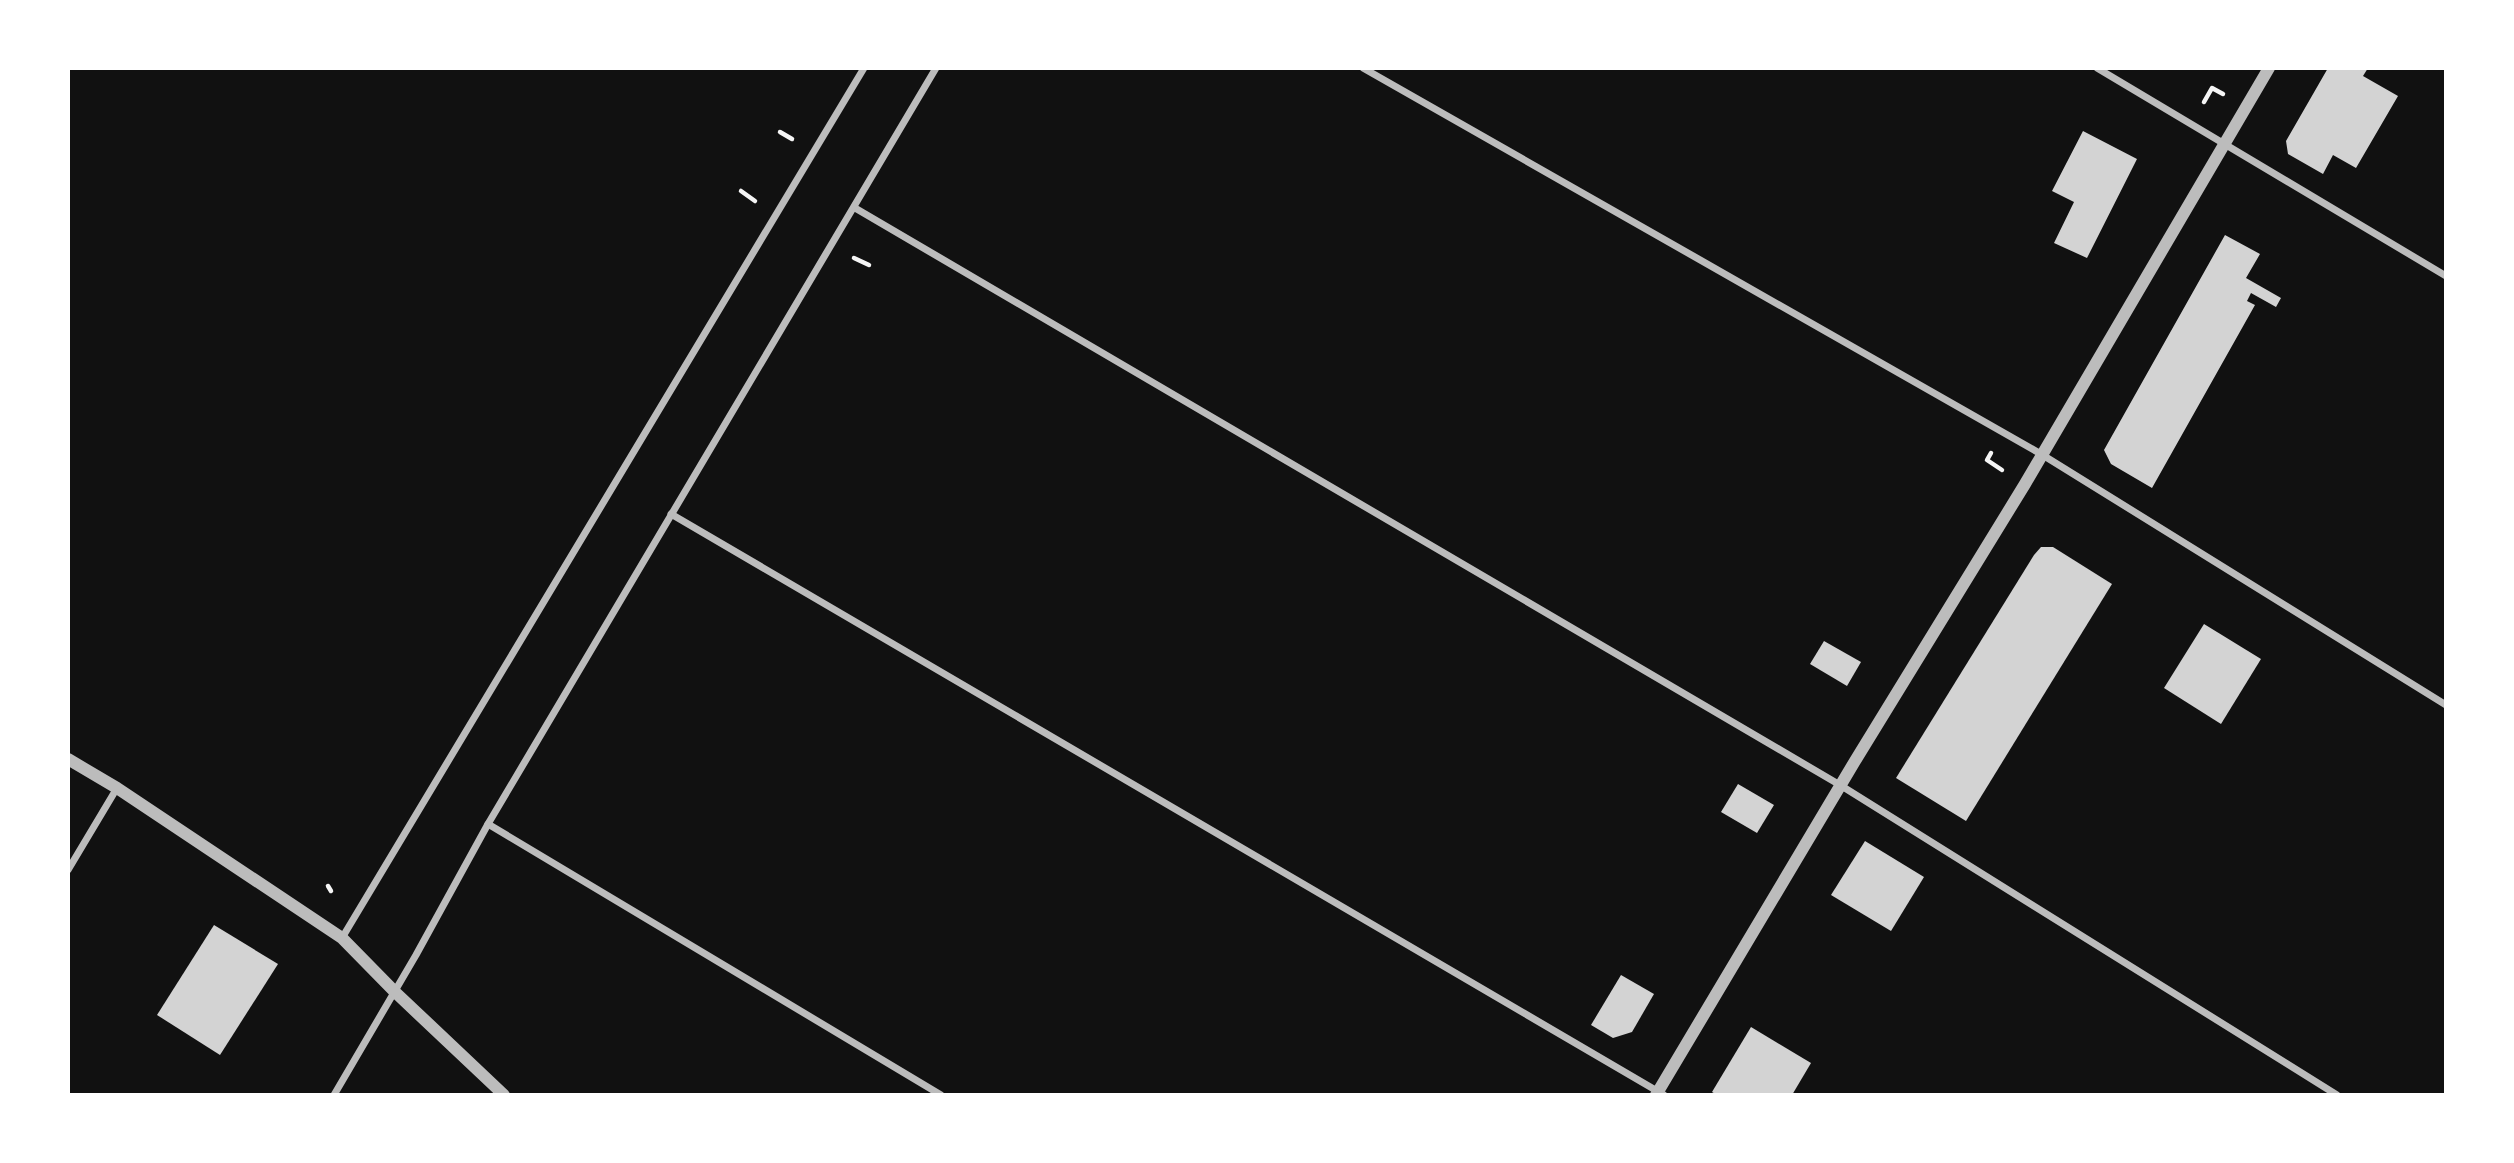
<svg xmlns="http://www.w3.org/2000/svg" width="2514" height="1163" font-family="'Titillium Web',sans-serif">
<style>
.building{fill:#d3d3d3}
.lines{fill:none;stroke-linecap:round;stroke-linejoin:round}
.path{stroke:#f5f5f5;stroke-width:4.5}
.minor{stroke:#bcbcbc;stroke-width:7}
.tertiary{stroke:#bcbcbc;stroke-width:12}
</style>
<rect width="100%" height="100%" fill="#111"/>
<g class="building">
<polygon points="2328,68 2368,68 2363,76 2398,96 2356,168 2333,155 2323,174 2288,154 2286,141"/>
<polygon points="2083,131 2137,159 2087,258 2054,243 2074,202 2052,191"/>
<polygon points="2225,235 2260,254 2246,278 2281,298 2276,307 2251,293 2247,301 2255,305 2152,488 2111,464 2104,450"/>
<polygon points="2041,547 2053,547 2112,584 1966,821 1896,778 2034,555"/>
<polygon points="2204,624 2261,659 2221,724 2164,688"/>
<polygon points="1824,641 1861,662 1847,686 1810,664"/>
<polygon points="1738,784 1774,805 1757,833 1721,812"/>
<polygon points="1865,841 1924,877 1891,931 1831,895"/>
<polygon points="214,925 278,964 220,1055 157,1015"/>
<polygon points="1621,975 1654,994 1632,1032 1613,1038 1591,1025"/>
<polygon points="1751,1027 1811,1063 1792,1095 1717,1095 1712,1092"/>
</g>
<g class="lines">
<g class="path">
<polyline points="2204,102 2212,88 2223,94"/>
<polyline points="780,132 792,139"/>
<polyline points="741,191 755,201"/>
<polyline points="854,258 869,265"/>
<polyline points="1991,453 1987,460 2002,470"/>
<polyline points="328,886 331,891"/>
</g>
<g class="minor">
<polyline points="1363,68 2041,454 2446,705"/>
<polyline points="2097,68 2446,276"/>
<polyline points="855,208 1840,785 2337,1095"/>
<polyline points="671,514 1664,1095"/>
<polyline points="488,824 941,1095"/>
<polyline points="68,870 117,788"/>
<polyline points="342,938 864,68"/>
<polyline points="334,1095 416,955 488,824 936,68"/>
</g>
<g class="tertiary">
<polyline points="68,759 117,788 342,938 395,992 504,1095"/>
<polyline points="1656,1095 1855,761 2025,484 2269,68"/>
</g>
</g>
<rect width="2514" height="1163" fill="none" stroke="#ffffff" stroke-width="140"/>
</svg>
